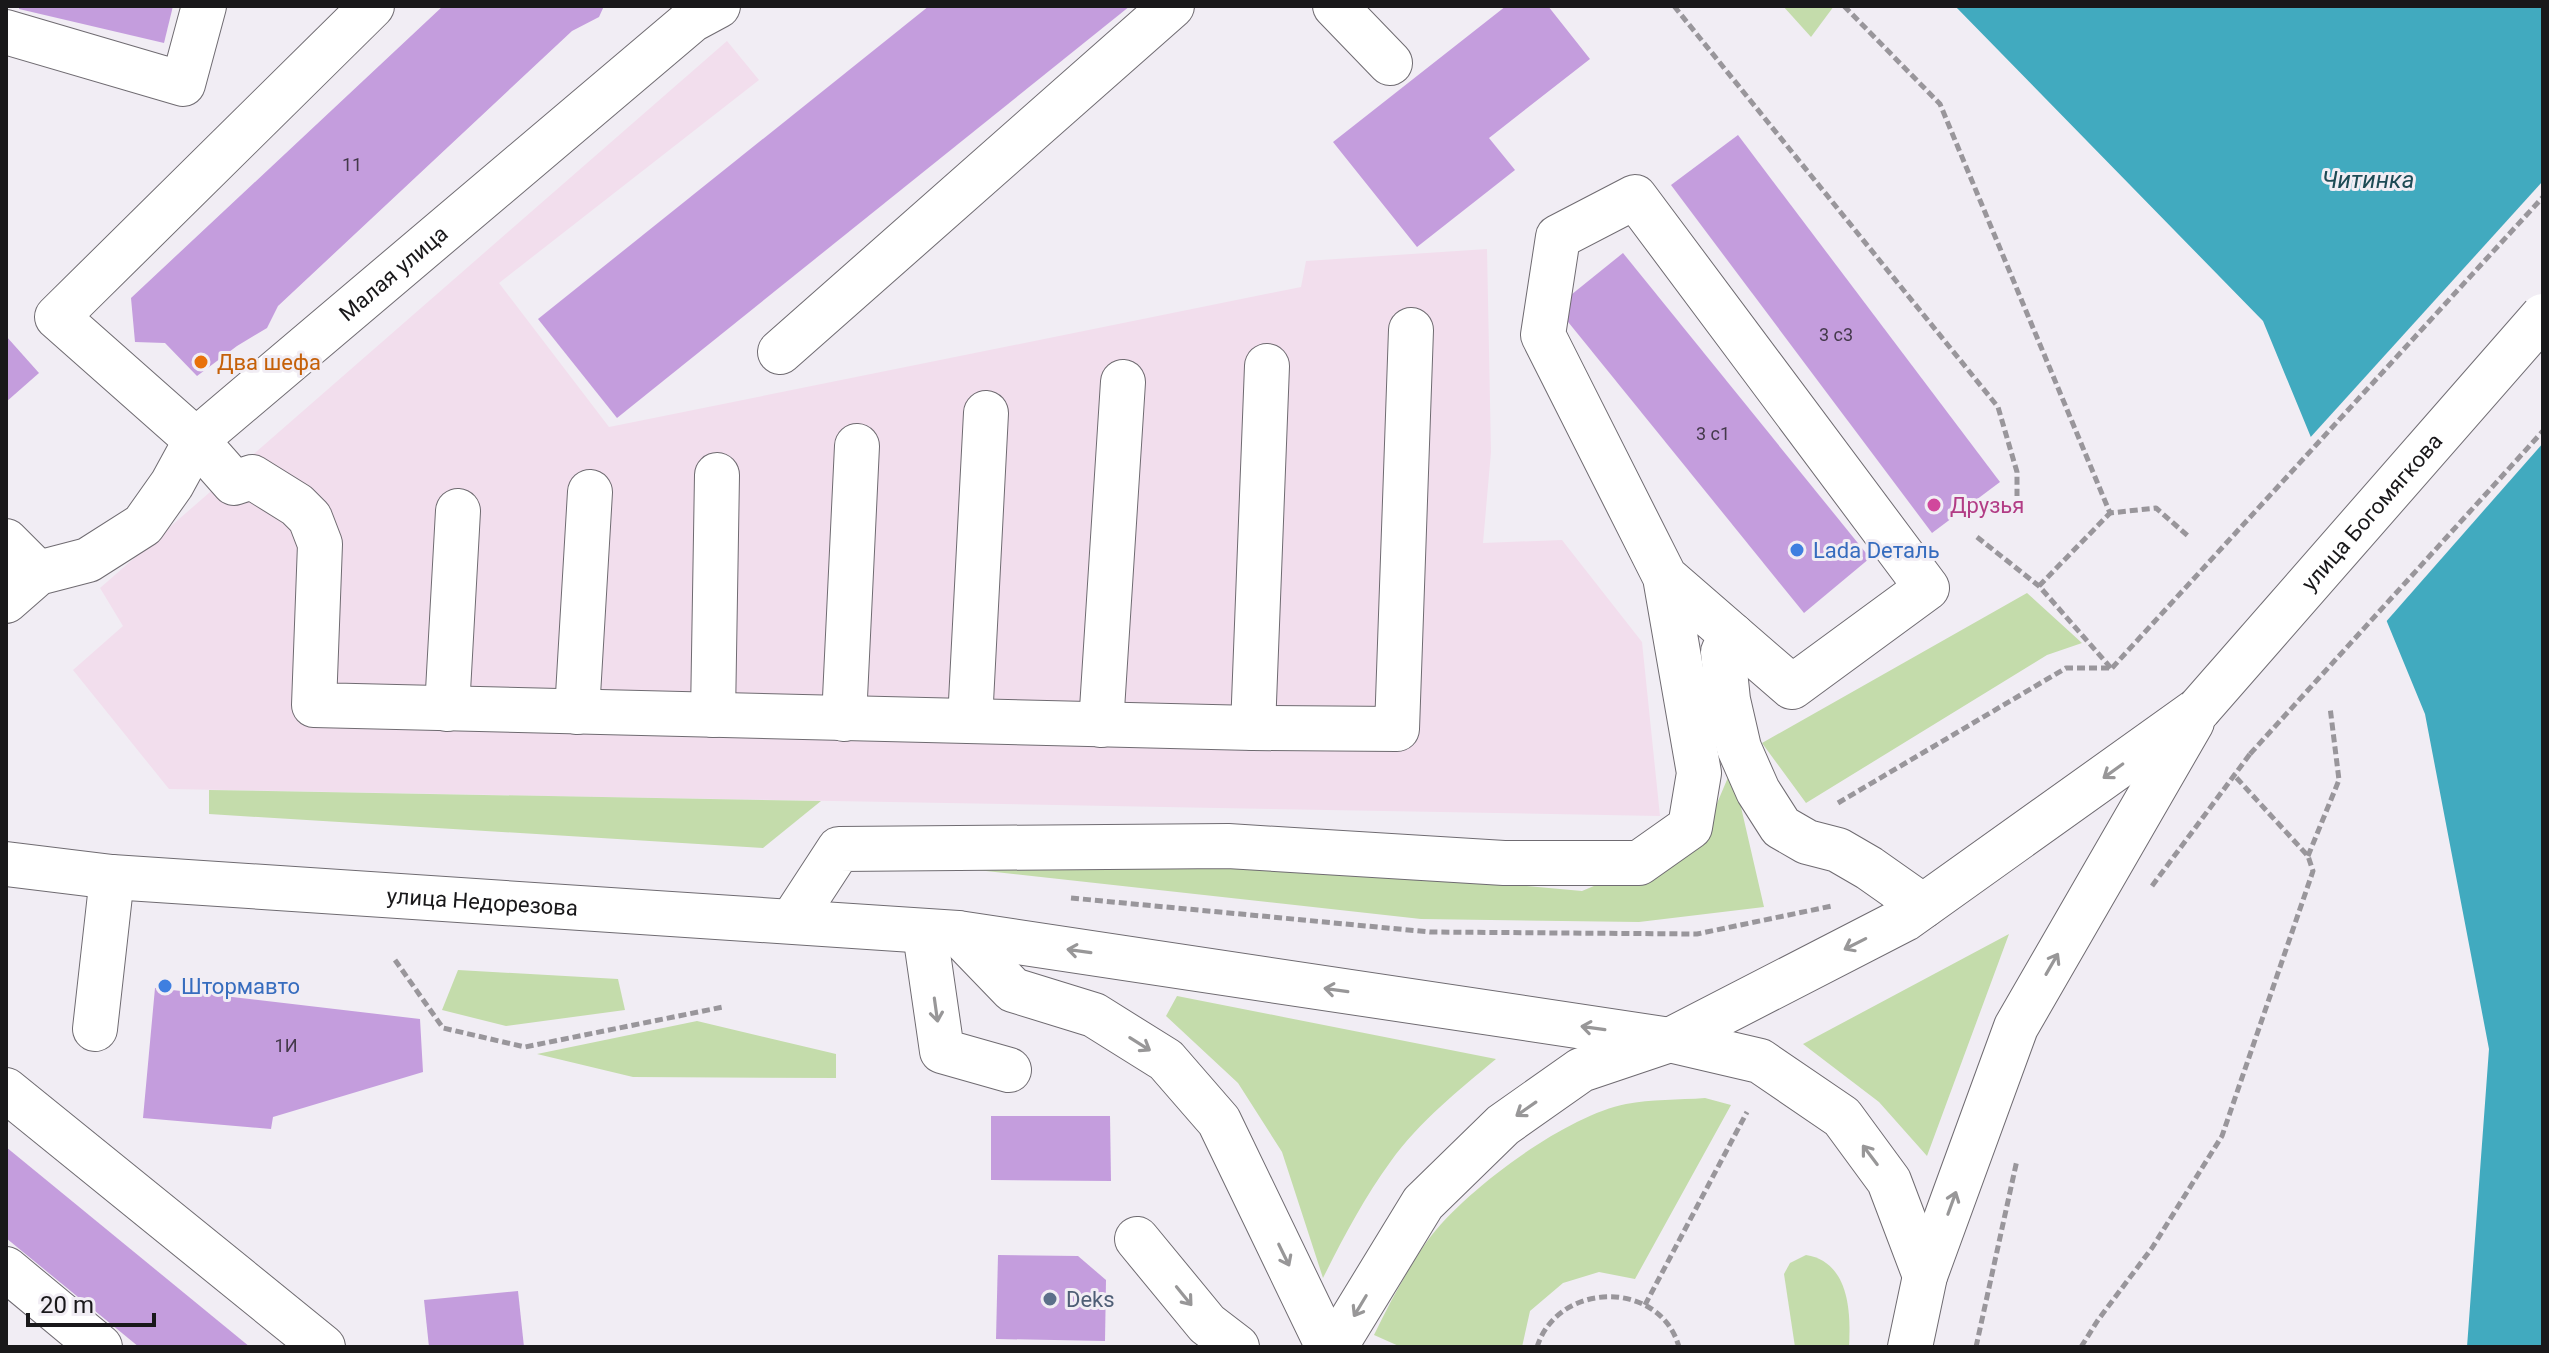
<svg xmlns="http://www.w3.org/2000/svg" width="2549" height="1353" font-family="Roboto,sans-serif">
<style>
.industrial{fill:#f2deed}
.green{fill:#c4dcab}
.water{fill:#41aabf}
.pier{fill:#f1edf4}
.building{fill:#c49ddd}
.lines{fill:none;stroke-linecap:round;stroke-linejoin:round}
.minor-casing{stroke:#6f6b71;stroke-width:46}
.major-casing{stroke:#6f6b71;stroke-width:46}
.path{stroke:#99969b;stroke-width:5;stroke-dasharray:8 4;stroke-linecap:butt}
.minor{stroke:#fff;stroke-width:44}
.major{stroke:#fff;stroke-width:44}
.major-bridge-casing{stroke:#6f6b71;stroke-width:46;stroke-linecap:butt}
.path-bridge{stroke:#99969b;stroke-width:5;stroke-dasharray:8 4;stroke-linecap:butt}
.major-bridge{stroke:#fff;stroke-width:44}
.oneway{stroke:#989798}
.food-dot{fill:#e8710a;stroke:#f1edf4;stroke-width:3}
.hotel-dot{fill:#d1479c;stroke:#f1edf4;stroke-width:3}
.shop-dot{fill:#3f7fe0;stroke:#f1edf4;stroke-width:3}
.service-dot{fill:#5c6f8a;stroke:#f1edf4;stroke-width:3}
.labels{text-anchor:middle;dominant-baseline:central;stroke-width:6;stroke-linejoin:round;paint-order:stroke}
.number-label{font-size:18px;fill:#44394b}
.street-label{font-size:22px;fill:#19181a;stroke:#f1edf4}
.food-label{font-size:22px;fill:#c56008;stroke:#f1edf4;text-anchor:start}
.hotel-label{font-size:22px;fill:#b23c85;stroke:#f1edf4;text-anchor:start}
.shop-label{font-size:22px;fill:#366cbe;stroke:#f1edf4;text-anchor:start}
.service-label{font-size:22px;fill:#4e5e75;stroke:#f1edf4;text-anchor:start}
.water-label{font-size:24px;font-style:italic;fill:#1e4b55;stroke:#f1edf4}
</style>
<rect width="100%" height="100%" fill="#f1edf4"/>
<polygon class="industrial" points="727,41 759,80 499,283 609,427 1301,287 1306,261 1487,249 1491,452 1483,543 1562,540 1642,642 1660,816 169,789 73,670 123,626 100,588"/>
<g class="green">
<polygon points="1783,6 1834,6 1811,37"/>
<polygon points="2027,593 2082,643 2047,655 1806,803 1762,743"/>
<polygon points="1732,768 1764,907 1639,922 1421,919 904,862 1320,867 1582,891 1701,841"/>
<polygon points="209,790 821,801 763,848 209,814"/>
<polygon points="2009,934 1927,1156 1879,1102 1803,1044"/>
<polygon points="458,970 618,979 625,1010 506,1026 442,1010"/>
<path d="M1177,996L1496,1059C1459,1090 1419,1122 1391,1161C1364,1198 1343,1238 1323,1278L1282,1152L1238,1083L1166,1016Z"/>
<polygon points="697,1021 836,1054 836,1078 633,1077 537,1054"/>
<path d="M1705,1098L1731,1105L1635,1279L1599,1272L1563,1283L1530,1311L1522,1347H1401L1374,1335C1390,1302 1407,1270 1428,1240C1465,1190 1565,1116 1626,1104C1651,1099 1679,1100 1705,1098Z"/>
<path d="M1806,1255C1849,1262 1851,1311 1849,1347H1795L1784,1274L1790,1263Z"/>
</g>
<polygon class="water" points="1955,6 2543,6 2543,1347 2467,1347 2489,1049 2425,714 2263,321"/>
<polygon class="pier" points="2543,181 2543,443 2384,624 2308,440"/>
<g class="building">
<polygon points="19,6 173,6 164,43 19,9"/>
<polygon points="443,6 604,6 599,17 572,31 278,306 267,328 237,346 197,376 165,343 135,342 131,298"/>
<polygon points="929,6 1130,6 617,418 538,319"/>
<polygon points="1506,6 1548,6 1590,59 1489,138 1515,170 1417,247 1333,142"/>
<polygon points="1738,135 2000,482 1932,533 1671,185"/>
<polygon points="1623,253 1870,558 1804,613 1556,307"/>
<polygon points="6,336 39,373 6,402"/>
<polygon points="155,988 420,1019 423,1072 273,1117 271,1129 143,1118"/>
<polygon points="991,1116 1110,1116 1111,1181 991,1180"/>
<polygon points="6,1147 250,1347 139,1347 6,1238"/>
<polygon points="998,1255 1078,1256 1106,1280 1105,1341 996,1339"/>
<polygon points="518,1291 524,1347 429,1347 424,1300"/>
</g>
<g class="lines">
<g class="minor-casing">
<g id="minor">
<polyline points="372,6 57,317 196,440 234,483 252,477 297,505 310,518 320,544 314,705 1253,728 1267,366"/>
<polyline points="1335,6 1390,63"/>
<polyline points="6,32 183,84 204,6"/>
<polyline points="780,352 1172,6"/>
<polyline points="6,541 38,573"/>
<path id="s1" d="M6,601L38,573L88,560L143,525L172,484L196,440L692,20L718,6"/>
<polyline points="1732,635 1723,652 1728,700 1739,748 1758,791 1781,827 1807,842 1838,850 1869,868 1923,906"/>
<polyline points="447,709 458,511"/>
<polyline points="577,712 590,492"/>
<polyline points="713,715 717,475"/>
<polyline points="844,719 857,446"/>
<polyline points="970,721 986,413"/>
<polyline points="1101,725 1123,382"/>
<polyline points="1253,728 1397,729 1411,330"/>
<path id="s2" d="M6,864L112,877L958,933L1670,1040"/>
<polyline points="792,921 839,849 1228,846 1504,863 1639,863 1690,827 1699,773 1665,577 1543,335 1558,237 1635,197 1927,588 1792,687 1665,577"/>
<polyline points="925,933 942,1051 1009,1070"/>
<polyline points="958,933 1013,990 1094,1015 1166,1060 1219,1121 1328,1347"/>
<polyline points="95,1029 112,877"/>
<polyline points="6,1090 323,1347"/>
<polyline points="1137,1239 1207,1324 1237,1347"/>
<polyline points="6,1269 100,1347"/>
</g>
</g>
<g class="major-casing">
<g id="major">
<polyline points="1670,1040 1760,1061 1842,1117 1889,1181 1925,1276"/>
<polyline points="1335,1347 1423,1203 1503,1125 1581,1070 1670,1040 1905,919 2199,709"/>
<polyline points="1910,1347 1925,1276 2016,1027 2192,722"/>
</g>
</g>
<g class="path">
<polyline points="1674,6 1998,407 2017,472 2017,496"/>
<polyline points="1844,6 1940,104 2110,513 2156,508 2188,536"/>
<polyline points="1977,537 2039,586 2111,668"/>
<polyline points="2039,586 2110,513"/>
<polyline points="1838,803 2066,668 2112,668"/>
<polyline points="2308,856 2339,780 2330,707"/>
<polyline points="2152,886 2250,754"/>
<polyline points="1071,898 1430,932 1697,934 1832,906"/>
<polyline points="395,960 443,1028 525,1047 723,1007"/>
<polyline points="1645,1305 1747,1112"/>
<path d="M1537,1347C1558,1281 1660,1279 1679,1347"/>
<polyline points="1976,1347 2017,1160"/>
<polyline points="2081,1347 2098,1320 2152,1248 2222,1136 2313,871 2308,856 2233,774"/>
</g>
<use href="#minor" class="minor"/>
<use href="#major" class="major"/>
<g class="major-bridge-casing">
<g id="major-bridge">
<path id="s3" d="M2199,709L2543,316"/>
</g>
</g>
<g class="path-bridge">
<polyline points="2112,668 2543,197"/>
<polyline points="2250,754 2543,431"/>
</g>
<use href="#major-bridge" class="major-bridge"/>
</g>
<defs><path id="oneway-shaft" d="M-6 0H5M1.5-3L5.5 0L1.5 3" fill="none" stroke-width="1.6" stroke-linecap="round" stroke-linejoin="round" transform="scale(2)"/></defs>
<g class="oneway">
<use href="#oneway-shaft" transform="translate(2113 771) rotate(144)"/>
<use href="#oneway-shaft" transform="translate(1855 944) rotate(153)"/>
<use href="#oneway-shaft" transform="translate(1079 951) rotate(-172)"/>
<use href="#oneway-shaft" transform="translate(2052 964) rotate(-60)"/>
<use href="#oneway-shaft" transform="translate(1336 990) rotate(-172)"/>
<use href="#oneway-shaft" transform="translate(936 1010) rotate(82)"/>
<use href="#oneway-shaft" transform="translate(1593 1028) rotate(-172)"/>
<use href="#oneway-shaft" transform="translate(1140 1044) rotate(32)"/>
<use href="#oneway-shaft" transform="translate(1526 1109) rotate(145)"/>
<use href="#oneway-shaft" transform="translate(1870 1155) rotate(-127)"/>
<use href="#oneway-shaft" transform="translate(1952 1203) rotate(-70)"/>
<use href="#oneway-shaft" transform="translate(1284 1255) rotate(64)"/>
<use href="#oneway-shaft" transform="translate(1184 1296) rotate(51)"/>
<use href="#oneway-shaft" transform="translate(1360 1306) rotate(121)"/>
</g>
<circle class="food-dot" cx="201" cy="362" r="8"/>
<circle class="hotel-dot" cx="1934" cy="505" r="8"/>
<g class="shop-dot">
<circle cx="1797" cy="550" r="8"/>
<circle cx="165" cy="986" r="8"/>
</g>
<circle class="service-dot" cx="1050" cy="1299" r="8"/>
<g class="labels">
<g class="number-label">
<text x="352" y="164">11</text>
<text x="1836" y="334">3 с3</text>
<text x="1713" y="433">3 с1</text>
<text x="286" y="1045">1И</text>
</g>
<g class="street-label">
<text stroke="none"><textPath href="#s1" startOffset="518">Малая улица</textPath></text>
<text stroke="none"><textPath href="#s3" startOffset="262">улица Богомягкова</textPath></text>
<text stroke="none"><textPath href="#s2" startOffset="478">улица Недорезова</textPath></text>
</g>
<g class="food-label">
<text x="217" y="362">Два шефа</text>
</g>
<g class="hotel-label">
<text x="1950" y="505">Друзья</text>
</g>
<g class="shop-label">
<text x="1813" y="550">Lada Dеталь</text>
<text x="181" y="986">Штормавто</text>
</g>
<g class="service-label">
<text x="1066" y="1299">Deks</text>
</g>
<g class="water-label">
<text x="2368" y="180">Читинка</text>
</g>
</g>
<rect width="2549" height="1353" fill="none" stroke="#19181a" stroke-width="16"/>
<path d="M28 1313v12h126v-12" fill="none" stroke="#19181a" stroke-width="4"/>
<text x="40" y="1313" font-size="24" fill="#19181a" stroke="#f1edf4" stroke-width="6" paint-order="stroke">20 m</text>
</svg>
